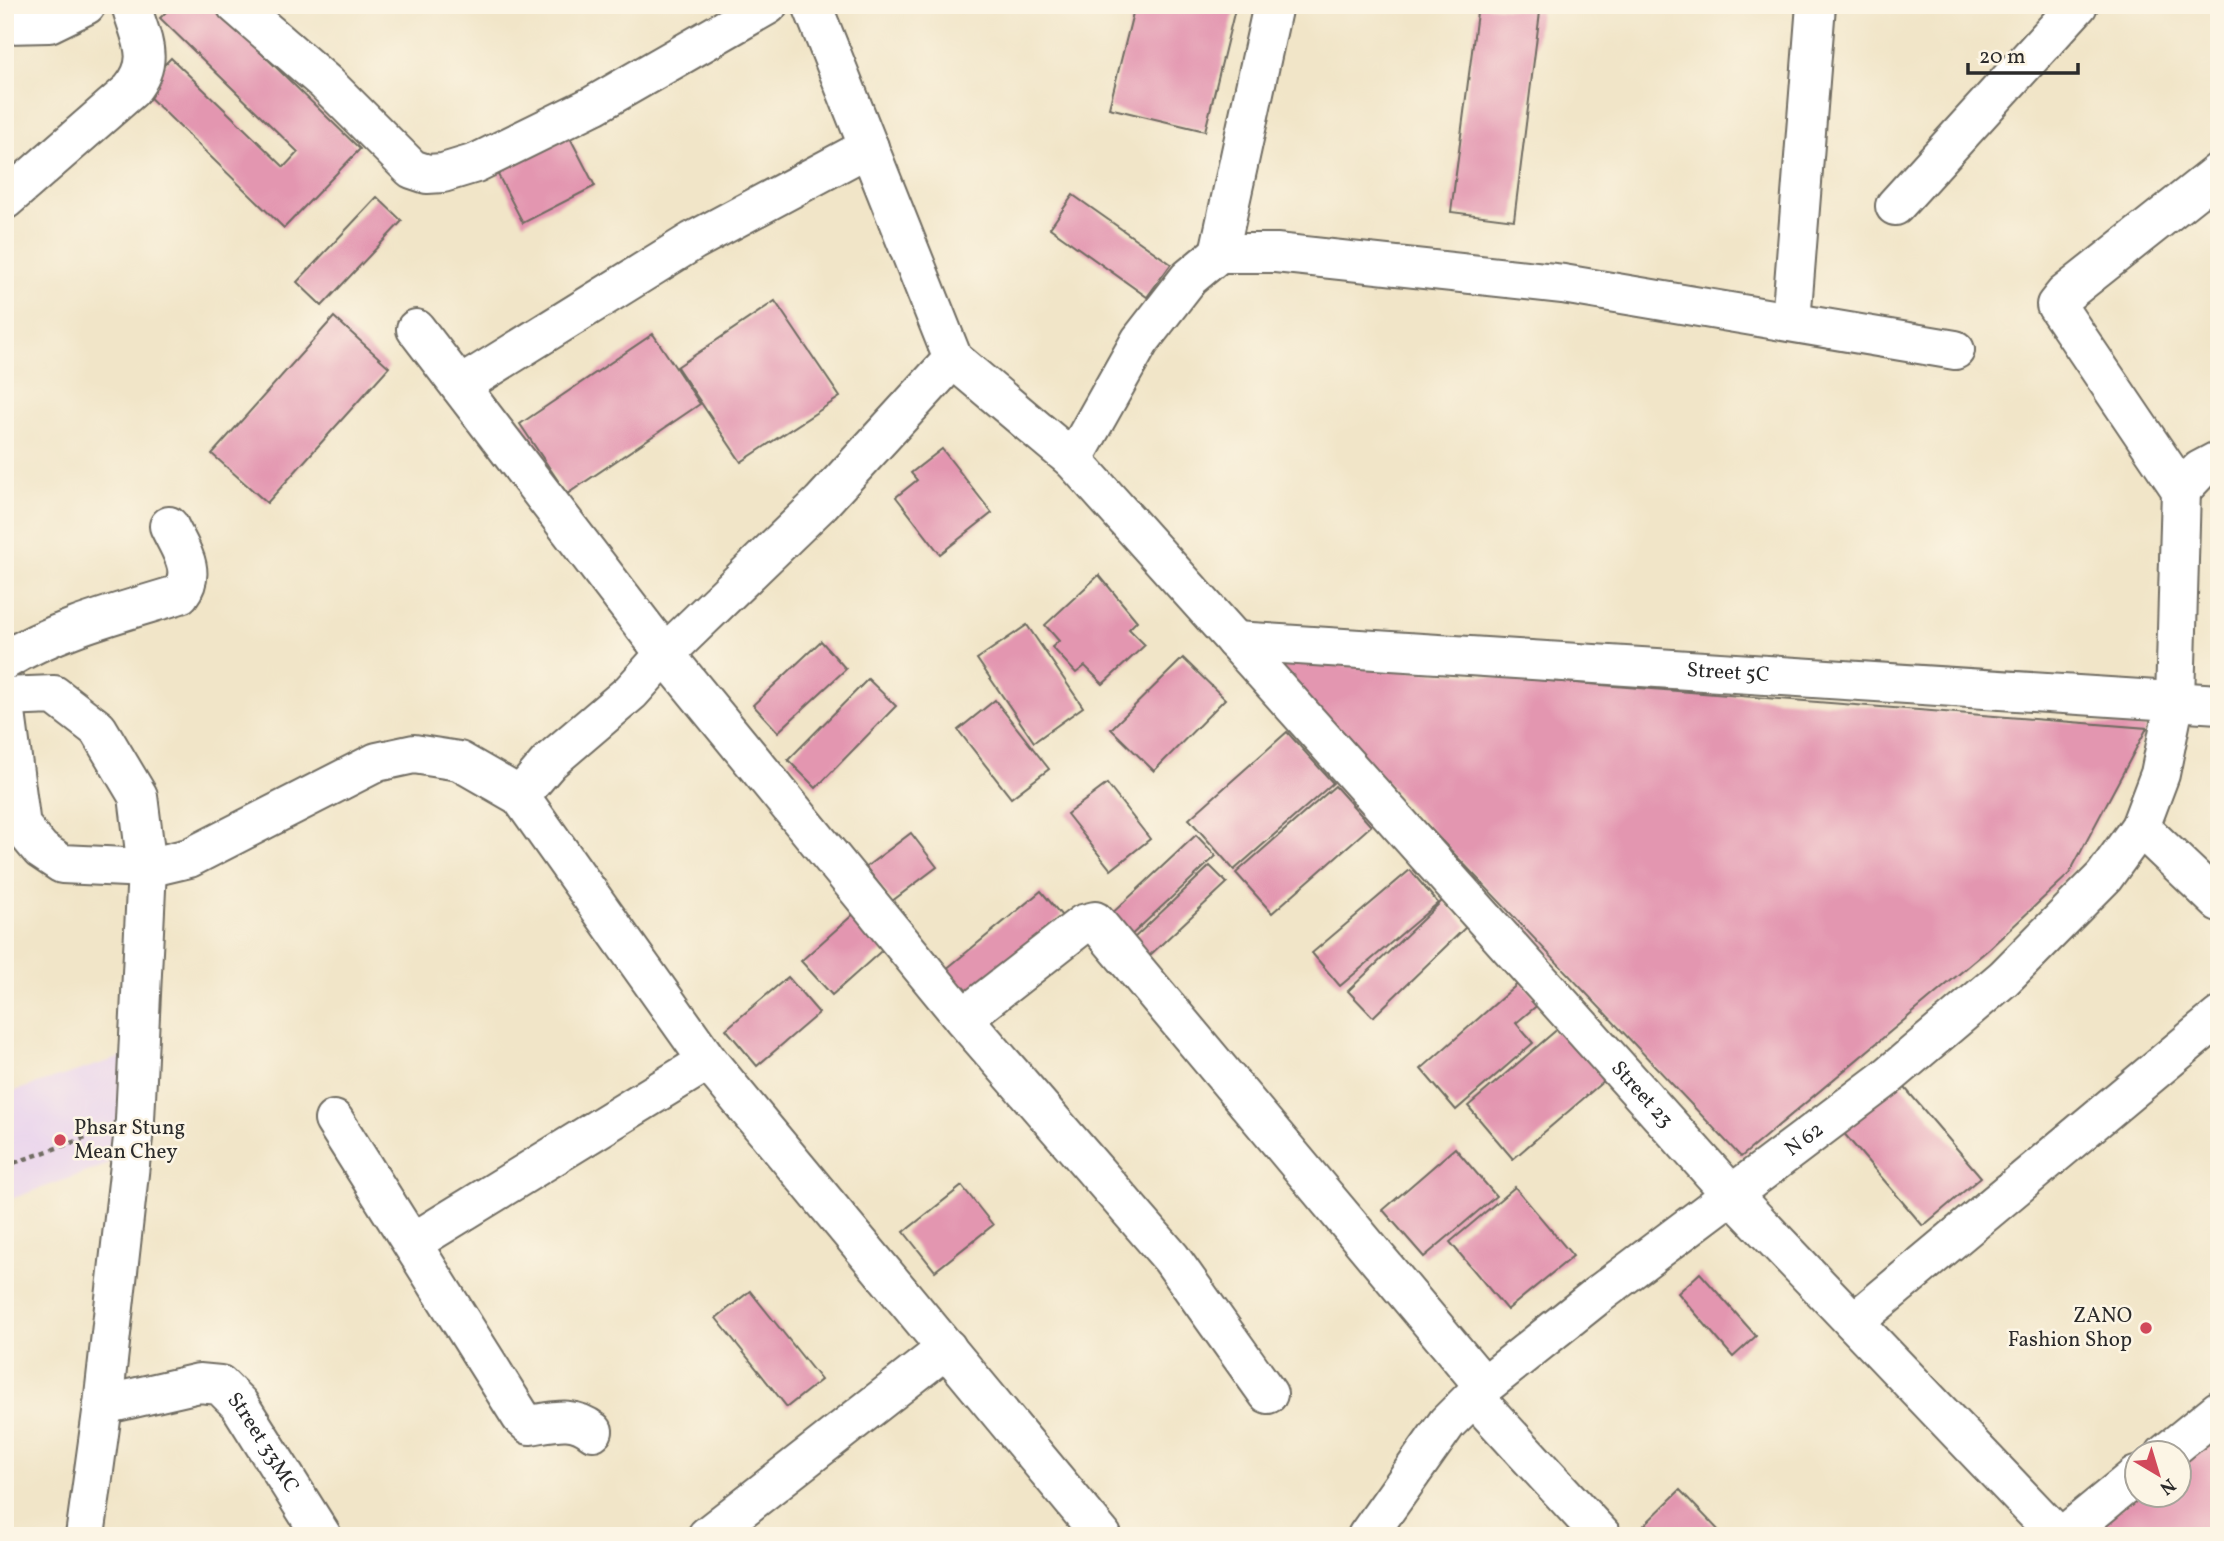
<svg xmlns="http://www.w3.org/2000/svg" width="2224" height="1541" font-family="Vollkorn,serif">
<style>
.built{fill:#e8d2ee}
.building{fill:#e396b0}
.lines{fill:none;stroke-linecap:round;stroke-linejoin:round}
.minor-casing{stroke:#706c62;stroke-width:42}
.path{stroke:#706c62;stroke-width:4.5;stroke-dasharray:5 5;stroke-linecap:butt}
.minor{stroke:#fff;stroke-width:38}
.poi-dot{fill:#d1495b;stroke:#fcf5e5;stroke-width:2.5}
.labels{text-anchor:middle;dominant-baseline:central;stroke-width:5;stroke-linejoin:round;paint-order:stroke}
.street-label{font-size:21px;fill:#2b2b2b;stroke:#fcf5e5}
.poi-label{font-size:21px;fill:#2b2b2b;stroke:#fcf5e5;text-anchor:start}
</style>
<rect width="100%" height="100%" fill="#fcf5e5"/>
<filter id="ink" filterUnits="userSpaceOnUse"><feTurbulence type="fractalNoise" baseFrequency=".0143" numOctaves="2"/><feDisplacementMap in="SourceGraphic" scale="14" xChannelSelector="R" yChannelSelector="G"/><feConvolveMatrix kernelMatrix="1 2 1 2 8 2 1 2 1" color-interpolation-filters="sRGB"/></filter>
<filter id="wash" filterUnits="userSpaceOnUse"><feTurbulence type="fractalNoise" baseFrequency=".00686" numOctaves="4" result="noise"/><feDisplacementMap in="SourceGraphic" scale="28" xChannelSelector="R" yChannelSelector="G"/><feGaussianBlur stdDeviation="1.57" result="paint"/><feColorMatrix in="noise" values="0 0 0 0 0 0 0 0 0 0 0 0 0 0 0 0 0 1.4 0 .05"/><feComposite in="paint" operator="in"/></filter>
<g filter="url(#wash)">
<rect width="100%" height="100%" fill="#f1e5c8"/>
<polygon class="built" points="122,1057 123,1115 107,1165 5,1201 5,1094"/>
<g id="blocks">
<g class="building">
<polygon points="173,5 212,5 360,149 284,228 141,89 171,58 284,167 298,152 160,18"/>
<polygon points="1135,5 1236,5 1205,131 1109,108"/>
<polygon points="1478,5 1540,12 1514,220 1451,212"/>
<polygon points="566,130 595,186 523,223 494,167"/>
<polygon points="1073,195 1171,264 1147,297 1050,228"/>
<polygon points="377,197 402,221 322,306 297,282"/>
<polygon points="775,301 840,397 741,462 677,367"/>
<polygon points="334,317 389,367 267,503 212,454"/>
<polygon points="653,334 700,404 567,494 520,424"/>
<polygon points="942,449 992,513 940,554 896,497 917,480 911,473"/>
<polygon points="1099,575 1137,621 1129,629 1145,645 1103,684 1085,666 1076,673 1052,647 1059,641 1045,625"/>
<polygon points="1027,625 1083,707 1034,742 977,659"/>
<polygon points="821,641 846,669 778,732 753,705"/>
<polygon points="1183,658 1225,699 1154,771 1111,729"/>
<polygon points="1270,659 2147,728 2069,874 1990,948 1741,1157"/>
<polygon points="868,679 896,706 816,788 788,760"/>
<polygon points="995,700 1049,769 1011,798 958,730"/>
<polygon points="1287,732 1333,783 1234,870 1189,819"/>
<polygon points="1107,784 1150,839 1111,870 1067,814"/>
<polygon points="1335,786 1371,826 1272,913 1236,873"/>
<polygon points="911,833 937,867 892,901 866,867"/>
<polygon points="1196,835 1216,856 1126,940 1107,918"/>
<polygon points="1210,866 1227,883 1149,956 1133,939"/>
<polygon points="1410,870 1438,903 1340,986 1312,953"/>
<polygon points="1041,891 1062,916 966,994 945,970"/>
<polygon points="1443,900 1467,926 1373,1017 1348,991"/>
<polygon points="857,911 888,945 832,995 801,961"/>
<polygon points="788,977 819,1013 757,1066 726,1029"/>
<polygon points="1521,981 1540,1003 1516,1023 1533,1043 1456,1110 1421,1069"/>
<polygon points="1560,1027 1605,1080 1513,1159 1468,1106"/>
<polygon points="1900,1082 1981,1177 1923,1226 1842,1131"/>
<polygon points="1455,1148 1496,1196 1424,1257 1383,1210"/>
<polygon points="962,1186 993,1225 935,1271 904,1232"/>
<polygon points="1515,1187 1573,1256 1507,1310 1450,1242"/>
<polygon points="1700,1273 1756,1336 1733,1357 1678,1293"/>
<polygon points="750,1291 821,1380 787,1407 716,1318"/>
<polygon points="2219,1435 2219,1536 2081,1536 2136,1496 2178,1496 2178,1464"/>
<polygon points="1680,1490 1724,1536 1633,1536"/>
</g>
</g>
</g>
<g filter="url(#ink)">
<use href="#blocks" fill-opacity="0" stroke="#706c62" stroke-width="2"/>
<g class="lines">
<g class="minor-casing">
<g id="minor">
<polyline points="236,5 326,83 412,169 427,174 443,173 476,163 594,105 768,5"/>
<path id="s1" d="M812,5L953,359L1073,460L1733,1196L2058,1536"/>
<polyline points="5,24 49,23 86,5"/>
<path d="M5,200L131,90C156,59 141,40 131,5"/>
<polyline points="1895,206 2078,5"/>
<polyline points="1219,253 1273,5"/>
<polyline points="1791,322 1816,5"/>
<polyline points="416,329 665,654 963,1018 1171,1258 1268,1394"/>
<polyline points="460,386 693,241 869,147"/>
<polyline points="1073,460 1140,341 1189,278 1219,253 1276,253 1563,284 1955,350"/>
<polyline points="2181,490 2200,470 2219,460"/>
<path id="s2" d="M1235,641L2219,704"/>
<path d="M5,660C58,628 122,612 180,594C198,571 179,548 169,526"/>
<polyline points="5,697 54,695 98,729 138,796 147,868 135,1120 103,1405 85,1536"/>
<polyline points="5,705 21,826 41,850 62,864 147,868 189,858 377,762 414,754 459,761 520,796 708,1061 1102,1536"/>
<polyline points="520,796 549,762 631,692 665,654 821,503 953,359"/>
<polyline points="2140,827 2219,902"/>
<polyline points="963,1018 1083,924 1095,921 1484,1386"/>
<path d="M334,1120L521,1417L530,1425C555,1421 573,1415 593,1431"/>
<polyline points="412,1243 708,1061"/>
<polyline points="1854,1322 2219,1017"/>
<polyline points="1474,1397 1602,1536"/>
<path id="s3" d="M103,1405L199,1383L220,1385L239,1404L322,1536"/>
<polyline points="2165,1454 2219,1410"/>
<polyline points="707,1536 947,1348"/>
<path id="s4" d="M1367,1536L1447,1423L1484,1386L1598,1295L1886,1078L2004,978L2104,877L2140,827L2160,774L2175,700L2181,490L2056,305L2064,295L2219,172"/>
<polyline points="2063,1536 2136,1476"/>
</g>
</g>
<polyline class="path" points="5,1166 97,1134"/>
<use href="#minor" class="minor"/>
</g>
</g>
<g class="poi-dot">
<circle cx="60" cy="1140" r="7"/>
<circle cx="2146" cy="1328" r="7"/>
</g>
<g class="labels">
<g class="street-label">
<text stroke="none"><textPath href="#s2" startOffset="494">Street 5C</textPath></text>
<text stroke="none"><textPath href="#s1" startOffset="1390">Street 23</textPath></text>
<text stroke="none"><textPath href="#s4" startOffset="595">N 62</textPath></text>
<text stroke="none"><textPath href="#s3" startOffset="192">Street 33MC</textPath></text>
</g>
<g class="poi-label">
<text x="74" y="1128">Phsar Stung<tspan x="74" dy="24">Mean Chey</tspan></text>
<text x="2132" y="1316" text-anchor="end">ZANO<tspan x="2132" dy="24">Fashion Shop</tspan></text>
</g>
</g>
<rect width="2224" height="1541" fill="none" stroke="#fcf5e5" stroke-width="28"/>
<g transform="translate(2158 1474) rotate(142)"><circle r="33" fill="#fcf5e5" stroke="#a8a49b" stroke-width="2"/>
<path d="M0-5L12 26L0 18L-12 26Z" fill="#d1495b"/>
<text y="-10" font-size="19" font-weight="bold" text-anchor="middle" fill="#2b2b2b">N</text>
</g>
<path d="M1968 63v10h110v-10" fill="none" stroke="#2b2b2b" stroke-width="3.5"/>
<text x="1979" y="63" font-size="21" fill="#2b2b2b" stroke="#fcf5e5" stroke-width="5" paint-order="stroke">20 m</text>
</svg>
